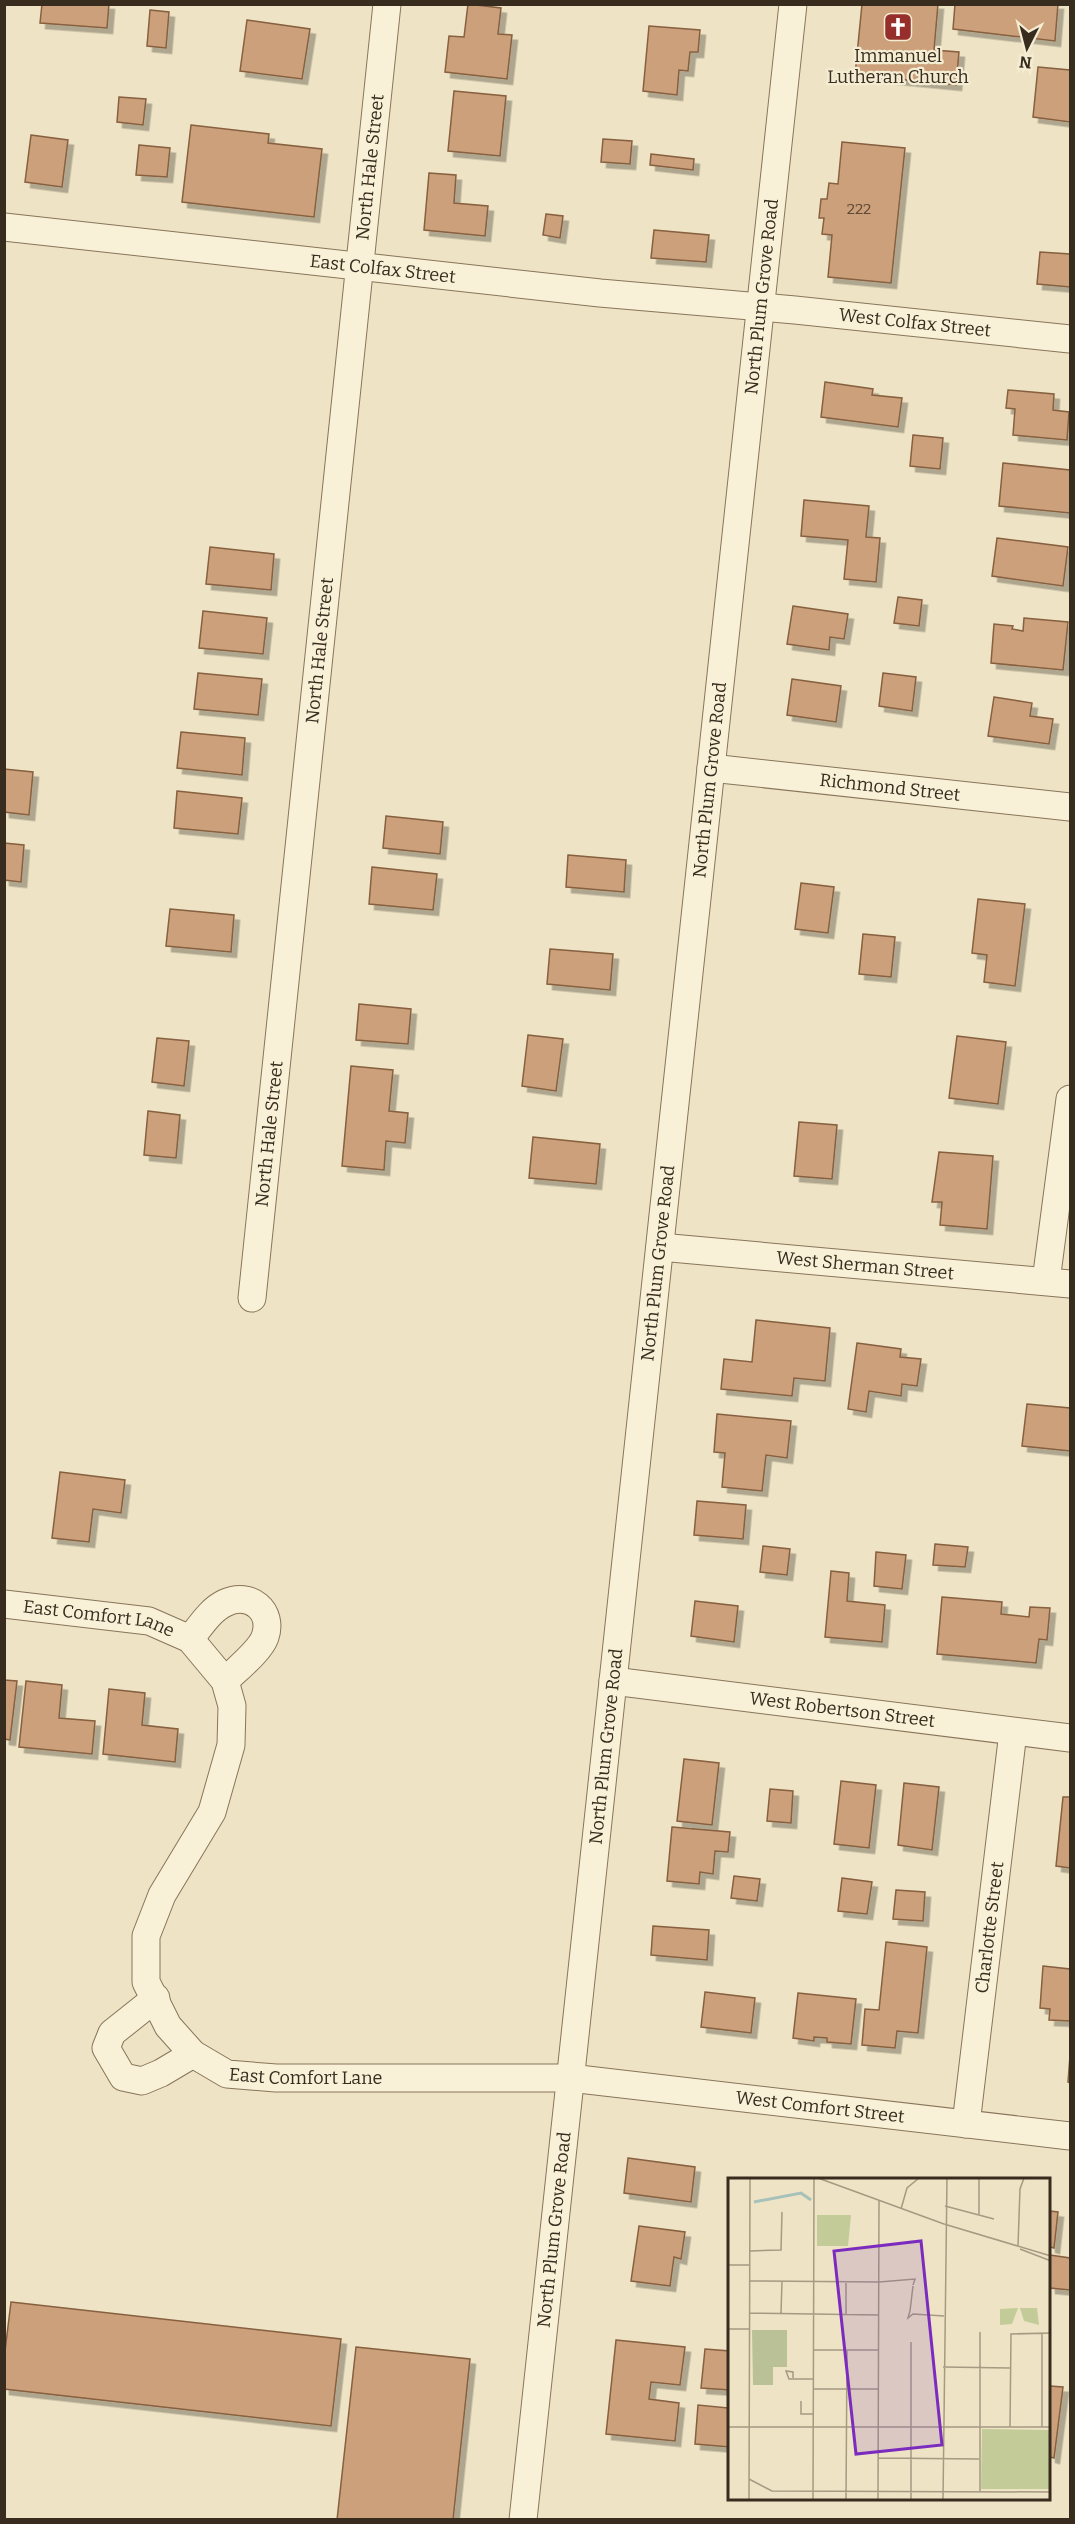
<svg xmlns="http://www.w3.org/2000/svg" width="1075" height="2524" font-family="Bitter,serif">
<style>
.building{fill:#cba07a;stroke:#876041;stroke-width:1.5;filter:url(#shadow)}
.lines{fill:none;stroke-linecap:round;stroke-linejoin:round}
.minor-casing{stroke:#88755a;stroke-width:29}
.minor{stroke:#f8f0d7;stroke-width:27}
.labels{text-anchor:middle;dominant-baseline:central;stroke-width:4.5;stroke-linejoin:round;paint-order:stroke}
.number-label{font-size:15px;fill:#5d4935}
.poi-label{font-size:18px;fill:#382c1e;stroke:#f5edd3}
.street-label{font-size:18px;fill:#382c1e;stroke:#f5edd3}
.inset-river{fill:none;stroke:#a6c1ba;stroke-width:3}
.inset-road{fill:none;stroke:#a59a82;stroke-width:1.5}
.view{fill:#7b2cbf;fill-opacity:0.15;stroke:#7b2cbf;stroke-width:3}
.inset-edge{fill:none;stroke:#382c1e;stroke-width:3}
</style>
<defs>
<filter id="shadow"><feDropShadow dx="5.5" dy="5.5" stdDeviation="0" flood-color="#0004"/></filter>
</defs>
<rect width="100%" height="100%" fill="#eee3c4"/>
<g class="building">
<polygon points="42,4 109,4 107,28 40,23"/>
<polygon points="468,4 501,8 498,34 512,35 507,79 445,72 449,36 464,37"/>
<polygon points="862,4 938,4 934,50 959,52 956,85 855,75"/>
<polygon points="955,4 1058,4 1055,41 953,29"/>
<polygon points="150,10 169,12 166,48 147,46"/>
<polygon points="247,20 310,29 302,79 240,71"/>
<polygon points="649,26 700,30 698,52 690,52 688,71 679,70 677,95 643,91"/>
<polygon points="1038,67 1070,70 1070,122 1033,117"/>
<polygon points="454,91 506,96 500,156 448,151"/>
<polygon points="119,97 146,99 143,125 117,122"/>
<polygon points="191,125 269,134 268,143 322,149 314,217 182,202"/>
<polygon points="31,135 68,140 62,187 25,182"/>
<polygon points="603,139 632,141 630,164 601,162"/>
<polygon points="842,142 905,148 891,283 828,277 832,235 822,234 824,218 819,218 821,199 827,199 829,183 838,184"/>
<polygon points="139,145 170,148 167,177 136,175"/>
<polygon points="651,154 694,159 693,170 650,165"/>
<polygon points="429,173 456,175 454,203 488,206 485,236 424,230"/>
<polygon points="546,214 563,216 560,238 543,235"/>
<polygon points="654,230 709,235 706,262 651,258"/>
<polygon points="1040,252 1070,254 1070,287 1037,284"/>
<polygon points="825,382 873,389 872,395 902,398 898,427 821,417"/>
<polygon points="1008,390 1054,394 1053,410 1069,412 1067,440 1013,435 1015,409 1006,408"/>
<polygon points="913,435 943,438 940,469 910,466"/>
<polygon points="1003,463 1070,470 1070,513 999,506"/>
<polygon points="804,500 869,506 866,537 880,538 876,582 844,579 848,540 801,536"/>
<polygon points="997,538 1068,547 1063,586 992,576"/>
<polygon points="210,547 274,554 271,590 206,584"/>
<polygon points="898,597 922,600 919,626 894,623"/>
<polygon points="793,606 848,614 844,639 830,637 829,650 787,644"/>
<polygon points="203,611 267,618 263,654 199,648"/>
<polygon points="1024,618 1068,622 1063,670 991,663 994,624 1013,626 1012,629 1023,631"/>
<polygon points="198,673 262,679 258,715 194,709"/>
<polygon points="883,673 916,677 912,711 879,706"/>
<polygon points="792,679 841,686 836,722 787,715"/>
<polygon points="994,697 1032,703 1030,716 1053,719 1049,744 988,736"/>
<polygon points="181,732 245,738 242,775 177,768"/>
<polygon points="4,769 33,772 29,815 4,812"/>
<polygon points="177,791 242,798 238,834 174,828"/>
<polygon points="386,816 443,822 440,854 383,848"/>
<polygon points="4,843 24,845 21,882 4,880"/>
<polygon points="568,855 626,860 624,892 566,887"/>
<polygon points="372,867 437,874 433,910 369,904"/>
<polygon points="801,883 834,887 828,933 795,929"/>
<polygon points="978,899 1025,904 1015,986 984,982 987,955 972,953"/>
<polygon points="170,909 234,915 231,952 166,946"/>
<polygon points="863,934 895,937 891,977 859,974"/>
<polygon points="550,949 613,954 610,990 547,984"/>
<polygon points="359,1004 411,1009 408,1044 356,1040"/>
<polygon points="528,1035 563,1039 556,1091 522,1086"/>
<polygon points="957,1036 1006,1042 998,1104 949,1098"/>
<polygon points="157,1038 189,1041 184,1086 152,1082"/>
<polygon points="351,1066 393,1070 389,1111 408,1113 405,1143 386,1141 384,1170 342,1166"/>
<polygon points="148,1111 180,1115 176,1158 144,1155"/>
<polygon points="799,1122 837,1125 832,1179 794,1176"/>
<polygon points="533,1137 600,1144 596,1184 529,1178"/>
<polygon points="939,1152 993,1156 987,1229 940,1225 942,1202 932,1202"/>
<polygon points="756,1320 830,1328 825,1381 794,1378 792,1396 721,1389 724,1359 752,1362"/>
<polygon points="857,1343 901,1349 900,1357 921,1359 917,1386 902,1384 901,1396 869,1391 866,1412 848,1409"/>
<polygon points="1027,1404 1070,1408 1070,1451 1022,1446"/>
<polygon points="717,1414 791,1421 787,1458 766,1455 762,1491 722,1487 725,1453 714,1452"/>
<polygon points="60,1472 125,1480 121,1513 93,1509 89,1542 52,1538"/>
<polygon points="697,1501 746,1505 743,1539 694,1535"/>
<polygon points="935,1544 968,1547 965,1567 933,1565"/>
<polygon points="763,1546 790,1549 787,1575 760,1572"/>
<polygon points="876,1552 906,1555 902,1589 874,1586"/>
<polygon points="831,1571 849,1573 847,1601 885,1605 882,1642 825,1637"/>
<polygon points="942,1597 1002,1602 1001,1614 1029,1617 1030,1607 1050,1608 1047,1640 1039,1639 1036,1663 937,1654"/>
<polygon points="695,1601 738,1606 734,1642 691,1636"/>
<polygon points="4,1680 17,1681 10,1740 4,1739"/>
<polygon points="26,1681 62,1685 59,1718 95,1721 92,1754 19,1747"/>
<polygon points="109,1689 145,1693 142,1725 178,1729 175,1762 103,1754"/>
<polygon points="684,1759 719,1763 712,1825 677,1821"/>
<polygon points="841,1781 876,1785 869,1848 834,1844"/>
<polygon points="904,1783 939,1787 932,1850 898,1845"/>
<polygon points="770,1789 793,1791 791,1823 767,1821"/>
<polygon points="1063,1797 1070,1797 1070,1868 1056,1866"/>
<polygon points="672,1827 730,1832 728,1852 715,1851 713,1874 700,1872 699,1884 667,1881"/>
<polygon points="734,1876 760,1879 757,1901 731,1898"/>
<polygon points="842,1878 872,1882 867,1914 838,1911"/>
<polygon points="896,1890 925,1892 923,1921 893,1919"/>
<polygon points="653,1926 709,1930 707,1960 651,1955"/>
<polygon points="886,1942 927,1947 918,2033 897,2031 895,2048 862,2045 865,2009 879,2010"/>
<polygon points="1043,1966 1070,1969 1070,2021 1049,2020 1050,2009 1040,2008"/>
<polygon points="705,1992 755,1998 751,2033 701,2027"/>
<polygon points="798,1993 856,1999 851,2044 827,2042 827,2038 814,2037 814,2041 793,2038"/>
<polygon points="1070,2056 1070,2083 1068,2082"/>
<polygon points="628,2158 695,2167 691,2202 624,2193"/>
<polygon points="1050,2211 1058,2212 1054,2248 1050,2247"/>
<polygon points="639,2226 685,2232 681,2259 674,2257 670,2286 631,2281"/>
<polygon points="1050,2255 1070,2258 1070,2290 1050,2288"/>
<polygon points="11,2302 341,2339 331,2426 4,2389 4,2359"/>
<polygon points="616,2340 685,2347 680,2385 651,2382 649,2399 679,2403 675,2441 606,2434"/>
<polygon points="356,2347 470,2359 453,2520 337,2520"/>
<polygon points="705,2349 730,2351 730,2390 701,2388"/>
<polygon points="1050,2386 1063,2387 1054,2458 1050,2457"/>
<polygon points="730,2392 730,2447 695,2444 698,2405 728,2408"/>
</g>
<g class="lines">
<g class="minor-casing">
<g id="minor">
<path id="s1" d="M4,227L600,293L795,310L1070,339"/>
<path id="s2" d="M711,768L1070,807"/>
<path id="s3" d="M660,1247L1070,1284"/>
<polyline points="1046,1281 1070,1099"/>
<path id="s4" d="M252,1298L387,4"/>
<path id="s5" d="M4,1604L149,1621L190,1639L225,1681L232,1706L231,1745L212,1812L162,1895L146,1936V1982L168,2026L193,2054L227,2074L276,2078H570L1070,2136"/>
<path d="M190,1639C200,1627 210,1610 225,1603C250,1591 274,1611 265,1637C260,1651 236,1670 225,1681"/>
<path id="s6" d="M613,1681L1070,1738"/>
<polyline points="156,1998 112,2033 106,2048 123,2077 142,2081 161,2073 193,2054"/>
<path id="s7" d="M966,2124L1013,1732"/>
<path id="s8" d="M523,2520L793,4"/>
</g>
</g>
<use href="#minor" class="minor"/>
</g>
<defs>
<g id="church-square" transform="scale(1.5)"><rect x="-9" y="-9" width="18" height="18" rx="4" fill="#962f2b" stroke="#f5edd3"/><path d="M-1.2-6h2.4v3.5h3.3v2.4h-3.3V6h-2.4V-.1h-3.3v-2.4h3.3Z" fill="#fff"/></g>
</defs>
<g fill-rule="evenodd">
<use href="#church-square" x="898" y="27"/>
</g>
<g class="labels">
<g class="number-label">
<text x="859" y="209">222</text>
</g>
<g class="poi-label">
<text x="898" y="56">Immanuel<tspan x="898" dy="21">Lutheran Church</tspan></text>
</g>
<g class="street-label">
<text stroke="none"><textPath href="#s4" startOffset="1137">North Hale Street</textPath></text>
<text stroke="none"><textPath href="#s1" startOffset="381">East Colfax Street</textPath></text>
<text stroke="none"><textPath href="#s8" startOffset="2236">North Plum Grove Road</textPath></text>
<text stroke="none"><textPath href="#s1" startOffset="916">West Colfax Street</textPath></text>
<text stroke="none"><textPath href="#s4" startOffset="651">North Hale Street</textPath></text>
<text stroke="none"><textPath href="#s8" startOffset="1750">North Plum Grove Road</textPath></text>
<text stroke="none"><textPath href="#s2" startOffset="180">Richmond Street</textPath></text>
<text stroke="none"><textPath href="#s4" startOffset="165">North Hale Street</textPath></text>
<text stroke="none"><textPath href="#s8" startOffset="1264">North Plum Grove Road</textPath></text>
<text stroke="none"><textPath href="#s3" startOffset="206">West Sherman Street</textPath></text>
<text stroke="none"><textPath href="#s5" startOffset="96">East Comfort Lane</textPath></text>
<text stroke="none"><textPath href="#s6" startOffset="231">West Robertson Street</textPath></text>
<text stroke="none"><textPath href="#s8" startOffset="778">North Plum Grove Road</textPath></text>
<text stroke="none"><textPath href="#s7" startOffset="198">Charlotte Street</textPath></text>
<text stroke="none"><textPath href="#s5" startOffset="772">East Comfort Lane</textPath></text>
<text stroke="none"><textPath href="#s5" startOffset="1288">West Comfort Street</textPath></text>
<text stroke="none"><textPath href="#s8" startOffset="292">North Plum Grove Road</textPath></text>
</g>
</g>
<g transform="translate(728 2178)">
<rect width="322" height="322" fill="#eee3c4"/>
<path d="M89,37H123L120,68H89ZM290,130L284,146L272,147V131ZM292,130H309L311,147L296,143ZM254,251L322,252V311H253Z" fill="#c3cc98"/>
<path d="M24,152H59V189H45V207H25Z" fill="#bac197"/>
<path class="inset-river" d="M26,24L73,15L83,22"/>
<path class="inset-road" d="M90,0L216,46L323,78M251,0V36M217,28L266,41M173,31L179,10L191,0M290,68L292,11L296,0M292,71L323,83M22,73L53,72L54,34M0,87H22M22,103L151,104L187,101L185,107M182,133L180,140L185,136L216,138M182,133L185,108M22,135L151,137M53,135L54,103M118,136V105M0,151H21M314,155V249M183,164V322M86,172H150M215,189L282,190M65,200V194L58,193L61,201H86M86,211H150M73,223V236H86M0,249H323M282,249L283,156L323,155M150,280L251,281M21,301L44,313L323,314M252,313V154M21,322L22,0M85,322L86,0M118,322L119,173M150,322L151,23M215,322L219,0"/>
<path class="view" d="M193,63L214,267L128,276L106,73Z"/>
<rect width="322" height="322" class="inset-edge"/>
</g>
<rect width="1075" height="2524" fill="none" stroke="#382c1e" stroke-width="12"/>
<g transform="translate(1027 48) rotate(186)" stroke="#f5edd3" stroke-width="4.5" paint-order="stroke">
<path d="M0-4.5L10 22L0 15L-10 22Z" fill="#382c1e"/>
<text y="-9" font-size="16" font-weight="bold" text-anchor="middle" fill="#382c1e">N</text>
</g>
</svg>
